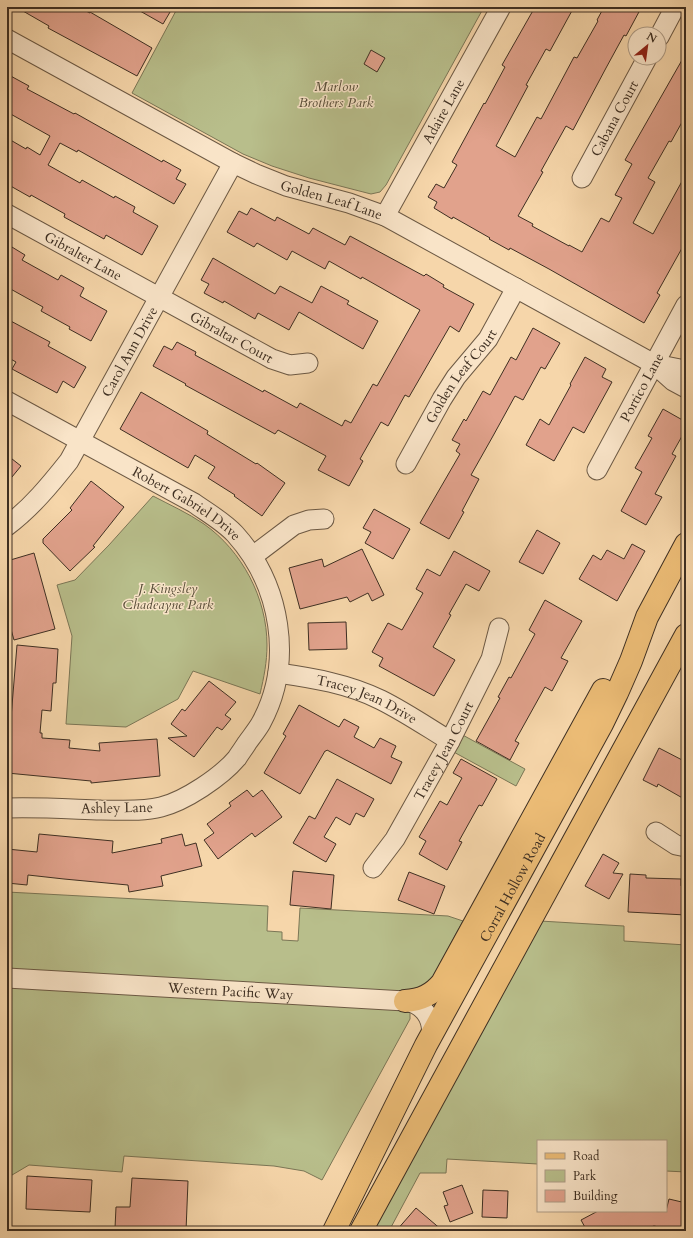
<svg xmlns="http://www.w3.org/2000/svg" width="693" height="1238" font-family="Cardo,serif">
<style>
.green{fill:#b8be8b;stroke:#7b7656}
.building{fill:#e1a28c;stroke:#3e2f22}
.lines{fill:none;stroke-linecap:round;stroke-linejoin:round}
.minor-casing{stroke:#6c5944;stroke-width:21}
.major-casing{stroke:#3e2f22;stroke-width:24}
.minor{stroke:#f9e4c8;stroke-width:19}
.major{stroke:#ebbb75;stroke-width:22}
.labels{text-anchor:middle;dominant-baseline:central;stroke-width:3;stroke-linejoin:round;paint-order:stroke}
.park-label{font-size:14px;font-style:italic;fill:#564c37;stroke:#f9e4c8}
.street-label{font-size:14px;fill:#3e2f22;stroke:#f9e4c8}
</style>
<rect width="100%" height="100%" fill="#f6d6aa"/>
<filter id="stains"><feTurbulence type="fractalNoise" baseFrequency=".005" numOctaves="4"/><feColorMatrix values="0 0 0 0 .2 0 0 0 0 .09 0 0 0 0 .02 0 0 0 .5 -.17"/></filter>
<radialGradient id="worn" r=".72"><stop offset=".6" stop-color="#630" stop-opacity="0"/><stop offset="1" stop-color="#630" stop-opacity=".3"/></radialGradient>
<g class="green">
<polygon points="178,7 484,7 386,185 380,192 371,194 309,178 272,166 243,154 132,93"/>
<path d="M153,496C170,505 188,513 204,524C242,551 267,598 267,645C267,662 264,677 260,694L193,671L178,699L126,727L66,724L72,636L57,585L75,580L109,545Z"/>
<polygon points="459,733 525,769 516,786 450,750"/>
<polygon points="7,892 268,906 267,931 282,932 282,940 298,941 300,908 448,916 463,921 428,986 407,992 7,969"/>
<polygon points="540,921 624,926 624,941 686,945 686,1172 666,1171 666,1141 538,1141 538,1164 447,1159 446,1173 420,1173 389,1231 371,1231"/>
<polygon points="7,982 397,1005 410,1012 410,1019 322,1180 304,1171 274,1166 124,1156 122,1172 29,1165 7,1178"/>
</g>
<g class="building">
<polygon points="16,7 78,7 90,13 90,12 152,48 137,76 48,28 49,26"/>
<polygon points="133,7 173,7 163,24"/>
<polygon points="535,7 574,7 550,51 546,49 526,85 528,86 496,146 515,157 537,117 541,119 574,57 577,58 598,21 597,20 604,7 634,7 640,10 626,36 624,35 606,68 573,130 566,126 541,171 543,172 518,216 533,224 532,226 569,246 569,245 582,252 601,218 609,222 622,198 615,195 632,164 625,160 686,53 686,115 671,142 669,141 648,178 655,182 633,223 653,234 686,174 686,241 657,293 660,295 644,323 549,269 510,248 509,250 489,239 490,238 453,217 452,219 434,208 437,202 428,197 436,184 444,188 457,165 452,162 484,103 485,104 505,67 502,65"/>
<polygon points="371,50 385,58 377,72 364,64"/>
<polygon points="7,74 29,86 27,89 74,114 75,113 162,162 163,160 181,170 176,179 186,184 174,204 78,150 77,152 60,143 48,165 80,183 82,180 114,198 115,196 135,207 133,212 158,226 142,255 106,235 104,239 64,217 65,214 31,195 30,197 7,184 7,138 26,149 27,147 40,155 50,136 7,112"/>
<polygon points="251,208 275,221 277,217 309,234 313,228 345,245 350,236 424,276 426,274 444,285 443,287 474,304 459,332 450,326 409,397 405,395 388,426 381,422 360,459 363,461 349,486 318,470 326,456 278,430 275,434 185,385 186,384 153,366 164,346 172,350 177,342 196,352 195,355 263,392 264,390 297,408 300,403 342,426 345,420 351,423 373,384 377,386 420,310 362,277 361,279 329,261 325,269 292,251 287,260 257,243 254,247 227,232 239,211 247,215"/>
<polygon points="7,244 25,255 22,260 58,280 61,275 84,288 80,296 107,311 91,341 69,329 70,327 41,311 43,307 7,287"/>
<polygon points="213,258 275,294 280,286 312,303 321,286 349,301 347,304 378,321 363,349 299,312 289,330 258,313 255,319 224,301 223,303 204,293 209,284 201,280"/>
<polygon points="7,319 50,342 48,346 86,367 74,388 63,381 57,393 12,369 16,362 7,357"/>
<polygon points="533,328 560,343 545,369 541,367 523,400 515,396 493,436 471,475 479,479 462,511 464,512 449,539 420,523 460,454 456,451 460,444 452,440 464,419 466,421 483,391 490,395 511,357 516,360"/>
<polygon points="585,357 606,369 602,377 612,382 584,433 573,427 554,461 526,445 540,419 549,425 571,385 570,384"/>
<polygon points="141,392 208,431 207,434 256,464 257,463 285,483 262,516 234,496 235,495 208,478 215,467 195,455 188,468 120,429"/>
<polygon points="663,409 686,422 686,429 672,454 676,456 655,494 662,497 646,525 621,511 642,472 635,468 652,438 648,436"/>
<polygon points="7,455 21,466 7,483"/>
<polygon points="91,481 124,507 93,546 95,547 70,571 43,543 43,539 72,510 70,508"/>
<polygon points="374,509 410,529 393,559 365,543 371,532 363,528"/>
<polygon points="537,530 560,543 543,574 519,562"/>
<polygon points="632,544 645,551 617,601 579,579 593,555 601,560 607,550 624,559"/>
<polygon points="362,549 384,595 372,601 368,593 350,602 347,597 300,609 289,568 322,559 324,567"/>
<polygon points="454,551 490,571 479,591 466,584 449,614 451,615 433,647 455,660 434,696 379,666 383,658 372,652 388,623 402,630 423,593 416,589 427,569 440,576"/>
<polygon points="34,553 55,629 14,640 7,615 7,561"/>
<polygon points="545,600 582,621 561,658 568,661 552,691 545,687 515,741 519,743 510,760 476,741 500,698 498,697 509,677 511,678 535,634 529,630"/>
<polygon points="346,622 347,649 309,650 308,623"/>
<polygon points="17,645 58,649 56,683 53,683 51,711 42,710 40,733 42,733 42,738 70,740 69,748 100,751 99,743 157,739 160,776 91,783 91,781 7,773 7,741 8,730 10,730"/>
<polygon points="209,681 236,702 225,715 231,719 222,730 217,727 194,757 168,738 187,736 171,724 182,709 185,711"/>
<polygon points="299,705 339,727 344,719 359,727 354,737 374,748 380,738 396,746 391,757 402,762 391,784 327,750 326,751 325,751 300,794 264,773 286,736 283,734"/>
<polygon points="659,748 686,762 686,800 658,784 657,787 643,780"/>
<polygon points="461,759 497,779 482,806 479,805 459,841 462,842 447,870 419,854 426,841 419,837 440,801 447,805 462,778 453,773"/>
<polygon points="337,779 374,799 364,817 356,813 350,825 336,817 324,837 336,844 326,862 293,843 309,816 315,819"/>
<polygon points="247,790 253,797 262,790 282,817 255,837 252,833 218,859 204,840 214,833 207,824 231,806 229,803"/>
<polygon points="39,834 113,841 112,853 162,843 161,839 182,834 185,846 196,843 202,866 161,876 163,886 129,892 128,885 64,879 28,875 27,885 7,883 7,849 37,852"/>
<polygon points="603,854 619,863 613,873 623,874 609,899 585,886"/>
<polygon points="293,871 334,875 331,909 290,905"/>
<polygon points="409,872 445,886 434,914 398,900"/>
<polygon points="630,874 646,875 646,878 681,879 681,886 686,886 686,915 628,912"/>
<polygon points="27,1176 92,1180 90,1212 26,1209"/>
<polygon points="132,1178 188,1181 186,1231 129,1231 129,1229 115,1228 116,1207 130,1207"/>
<polygon points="462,1185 473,1213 450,1222 444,1206 448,1205 443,1192"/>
<polygon points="483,1190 508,1191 507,1218 482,1217"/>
<polygon points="669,1199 686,1203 686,1231 677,1231 654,1226 638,1231 587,1231 581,1220 598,1211 666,1211"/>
<polygon points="416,1208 443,1231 396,1231"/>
</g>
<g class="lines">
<g class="minor-casing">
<g id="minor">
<polyline points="659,37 675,7"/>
<path id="s1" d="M7,39L233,163L256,174L286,186L349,203L385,216L654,364L673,381L686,388"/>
<path id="s2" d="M582,178L647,58"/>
<path id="s3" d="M7,214L272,359L290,365L308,363"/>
<path id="s4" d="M385,216L501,7"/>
<polyline points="655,364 680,369 686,372"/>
<path id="s5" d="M7,401L194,503C208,513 224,522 235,534C281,585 294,662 261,723C257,730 252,736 247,743C244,748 240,753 237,758C221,777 185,801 161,807C142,812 121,810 101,810C70,809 38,807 7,808"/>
<path id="s6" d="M406,464L442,399L456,377L488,339L516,288"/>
<path id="s7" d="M597,470L686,305"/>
<path id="s8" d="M7,526C31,508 50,485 69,461L233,163"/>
<polyline points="253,556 294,525 309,520 324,519"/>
<path id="s9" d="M278,673C313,678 349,684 381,700C405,712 427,727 450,741"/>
<polyline points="656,832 676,845 686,847"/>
<path id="s10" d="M373,868L395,839L450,741L491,659L499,628"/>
<path id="s11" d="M7,978L405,1001C423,1004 434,1018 431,1037"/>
</g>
</g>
<g class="major-casing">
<g id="major">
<path d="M405,1001C421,1000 432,995 442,983L603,690"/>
<path id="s12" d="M334,1231L426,1045L602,724L617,693L631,661L647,617L686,544"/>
<polyline points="361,1231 686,635"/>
</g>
</g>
<use href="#minor" class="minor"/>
<use href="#major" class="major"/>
</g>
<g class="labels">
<g class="park-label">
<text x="336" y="86">Marlow<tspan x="336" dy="16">Brothers Park</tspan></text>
<text x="168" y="588">J. Kingsley<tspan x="168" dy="16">Chadeayne Park</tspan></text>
</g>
<g class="street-label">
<text stroke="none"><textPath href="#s4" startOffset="120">Adaire Lane</textPath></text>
<text stroke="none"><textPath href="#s2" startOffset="68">Cabana Court</textPath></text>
<text stroke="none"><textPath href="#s1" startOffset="363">Golden Leaf Lane</textPath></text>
<text stroke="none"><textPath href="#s3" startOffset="87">Gibralter Lane</textPath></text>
<text stroke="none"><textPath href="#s3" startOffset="256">Gibraltar Court</textPath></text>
<text stroke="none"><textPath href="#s8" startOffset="215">Carol Ann Drive</textPath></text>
<text stroke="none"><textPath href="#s6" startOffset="104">Golden Leaf Court</textPath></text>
<text stroke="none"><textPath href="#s7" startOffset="94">Portico Lane</textPath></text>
<text stroke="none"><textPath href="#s5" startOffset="207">Robert Gabriel Drive</textPath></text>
<text stroke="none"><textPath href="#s9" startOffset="93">Tracey Jean Drive</textPath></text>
<text stroke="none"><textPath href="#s10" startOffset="137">Tracey Jean Court</textPath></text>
<text transform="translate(117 808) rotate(-1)">Ashley Lane</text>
<text stroke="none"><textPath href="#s12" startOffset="387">Corral Hollow Road</textPath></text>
<text stroke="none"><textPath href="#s11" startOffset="224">Western Pacific Way</textPath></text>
</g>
</g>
<rect width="693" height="1238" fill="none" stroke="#f6d6aa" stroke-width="24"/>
<rect x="8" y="8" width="677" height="1222" fill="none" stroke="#3e2f22" stroke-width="2"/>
<rect x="12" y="12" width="669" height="1214" fill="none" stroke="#3e2f22"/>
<rect x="537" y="1140" width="130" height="72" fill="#f9e4c8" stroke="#ae9c86"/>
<rect x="545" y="1153" width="20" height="6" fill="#ebbb75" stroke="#ae9c86"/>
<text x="573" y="1160" font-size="12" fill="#3e2f22">Road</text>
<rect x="545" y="1170" width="20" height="12" fill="#b8be8b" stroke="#ae9c86"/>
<text x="573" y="1180" font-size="12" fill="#3e2f22">Park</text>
<rect x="545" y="1190" width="20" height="12" fill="#e1a28c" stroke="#ae9c86"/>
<text x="573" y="1200" font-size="12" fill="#3e2f22">Building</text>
<g transform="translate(647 46) rotate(29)"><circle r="19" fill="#f9e4c8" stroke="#ae9c86"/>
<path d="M0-3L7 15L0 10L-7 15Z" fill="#8f2418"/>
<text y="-6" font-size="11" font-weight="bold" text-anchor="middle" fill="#3e2f22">N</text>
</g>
<rect width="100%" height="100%" filter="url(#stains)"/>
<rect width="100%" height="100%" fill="url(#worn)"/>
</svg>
